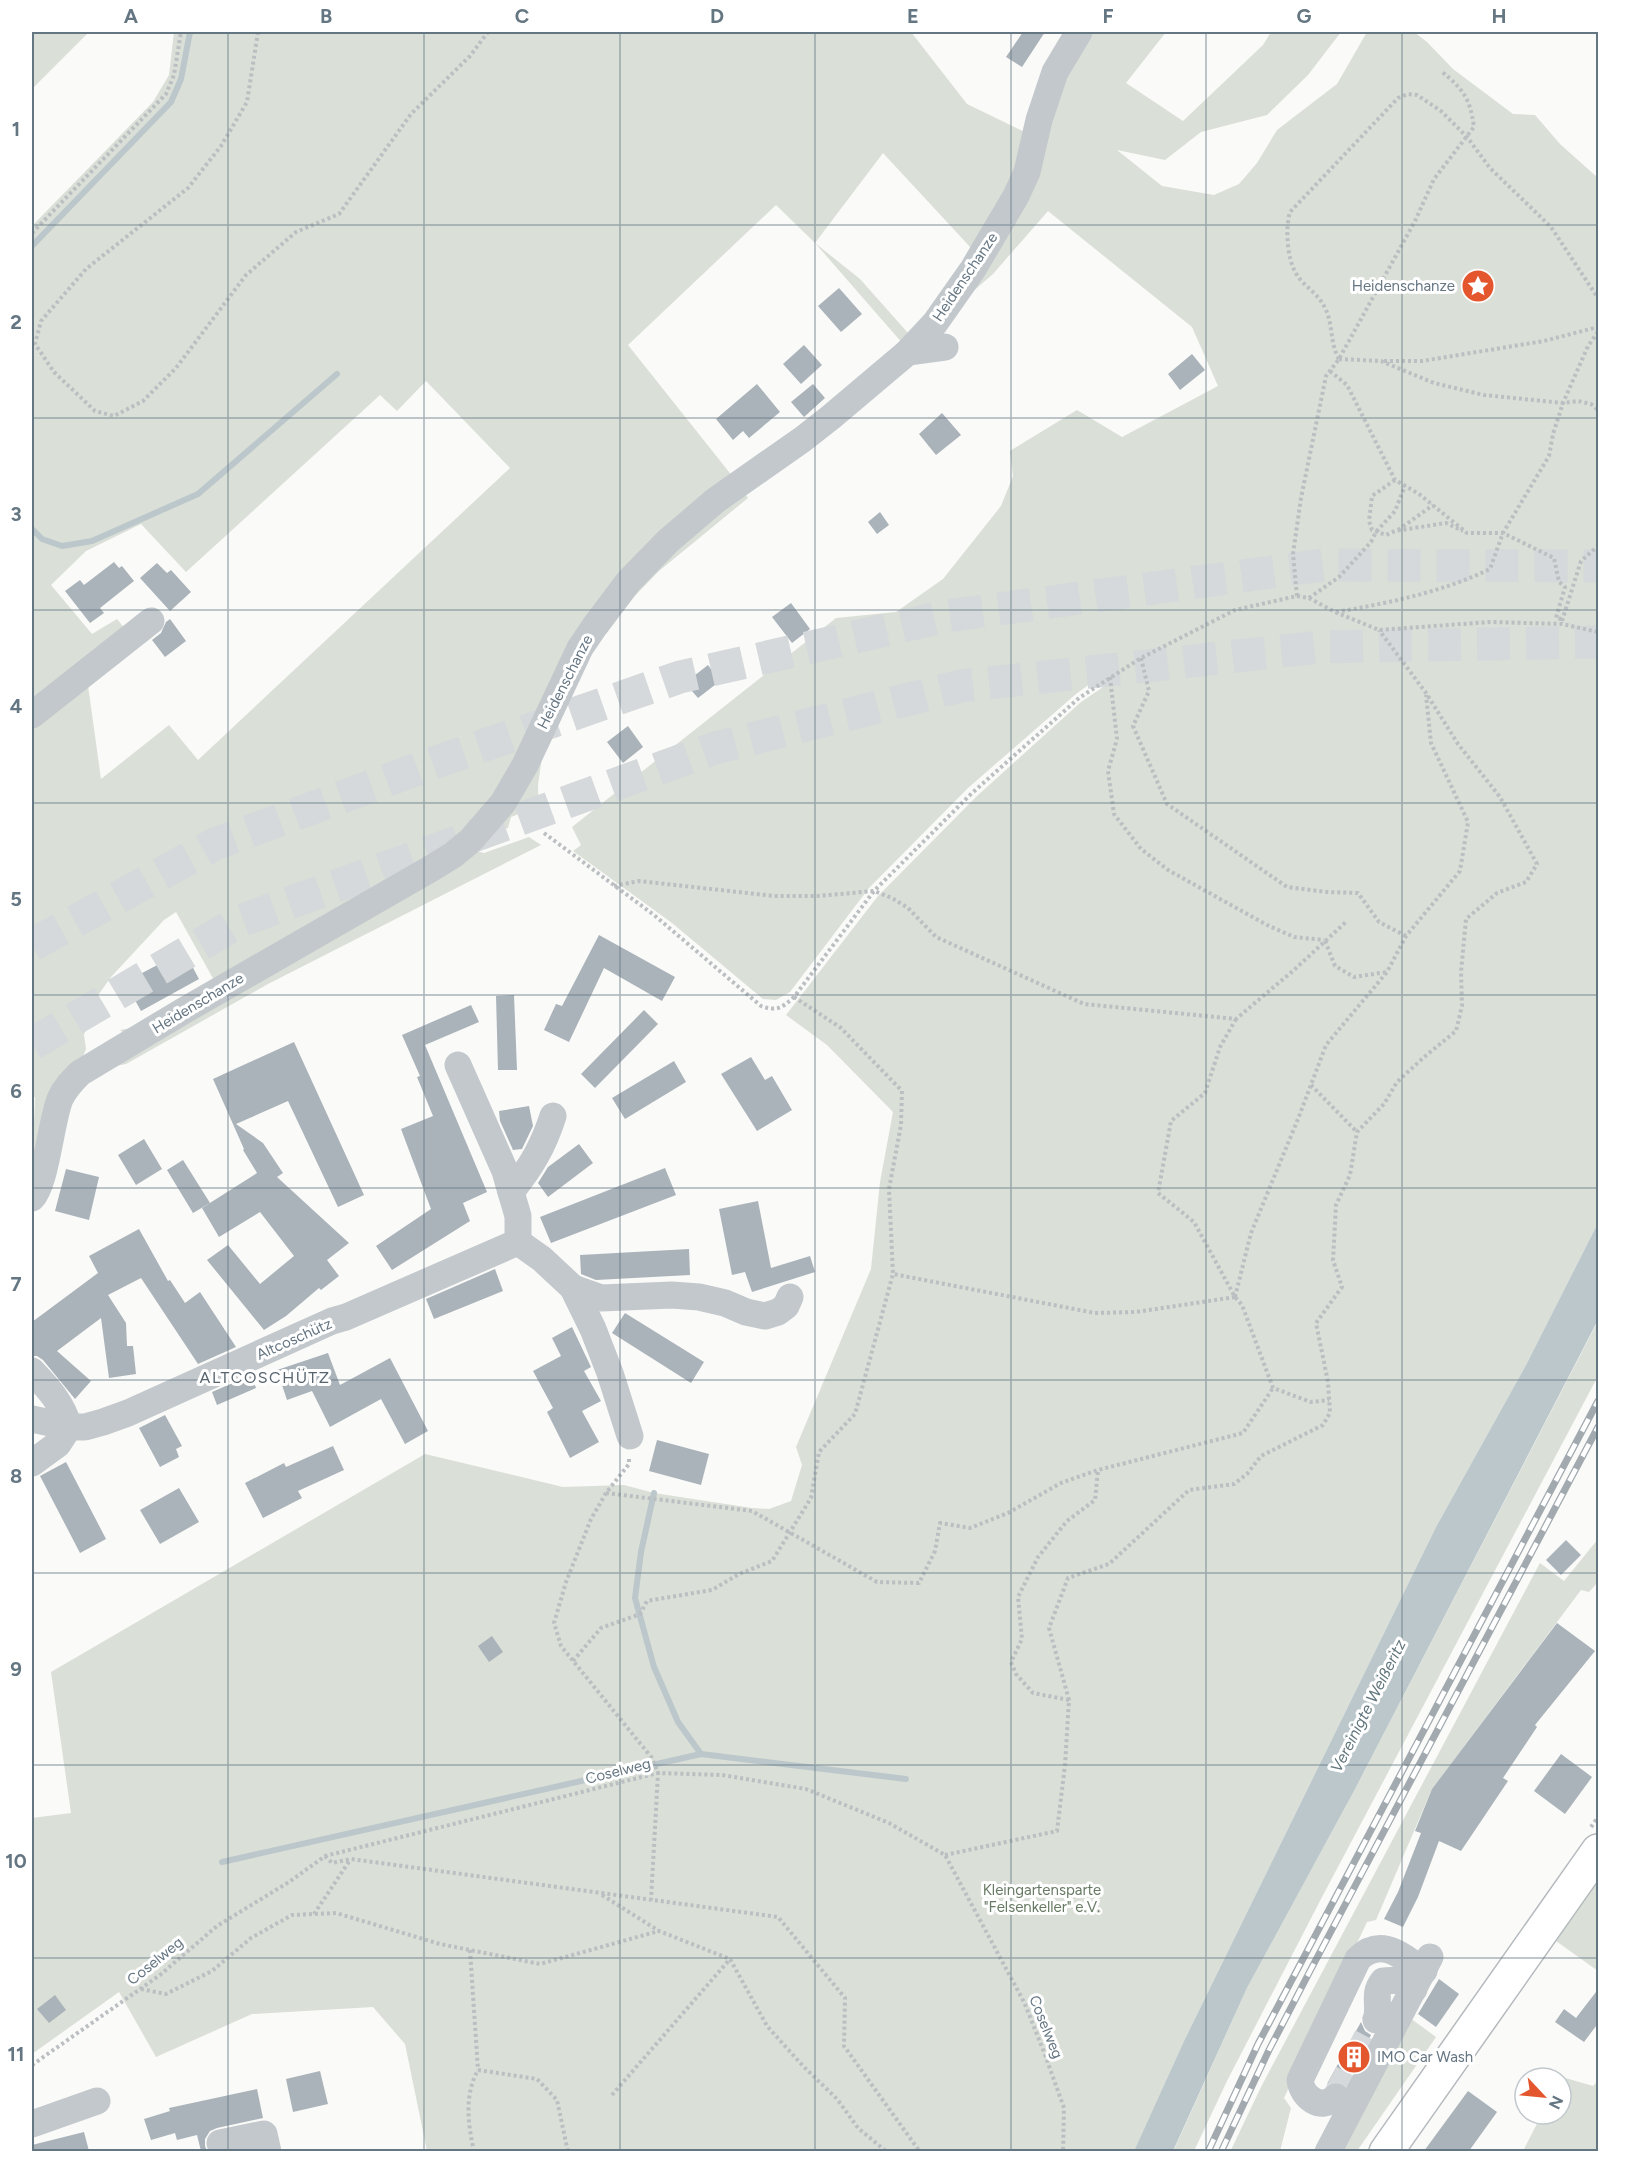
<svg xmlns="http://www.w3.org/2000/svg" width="1630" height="2183" font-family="Figtree,sans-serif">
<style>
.green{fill:#dadfd7;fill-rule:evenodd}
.water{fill:#bbc7cb}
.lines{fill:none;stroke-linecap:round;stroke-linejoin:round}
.stream{stroke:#bbc7cb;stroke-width:6}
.building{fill:#aab3b9}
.minor-tunnel{stroke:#d5d9db;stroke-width:27;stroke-dasharray:27 14;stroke-linecap:butt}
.highway-tunnel{stroke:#d5d9db;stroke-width:33;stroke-dasharray:33 16;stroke-linecap:butt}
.major-casing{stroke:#b5babe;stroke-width:36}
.path{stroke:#bbbfc2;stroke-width:4;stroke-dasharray:3 3;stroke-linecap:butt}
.minor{stroke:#c3c8cc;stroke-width:27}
.major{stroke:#fff;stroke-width:33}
.rail-casing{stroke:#a2aab0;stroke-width:7}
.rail{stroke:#fff;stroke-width:4.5;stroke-dasharray:14;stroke-linecap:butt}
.grid{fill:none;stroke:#657683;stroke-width:1.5;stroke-opacity:0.55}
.labels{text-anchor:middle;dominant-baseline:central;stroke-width:6;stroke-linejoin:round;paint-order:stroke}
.street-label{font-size:15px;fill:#657683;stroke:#fff}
.poi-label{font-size:15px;fill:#657683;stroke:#fff;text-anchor:end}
.park-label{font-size:15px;fill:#687a64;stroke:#fff}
.neighbourhood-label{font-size:16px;letter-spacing:1.5px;fill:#57646e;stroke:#fff}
.water-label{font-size:16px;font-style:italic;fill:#60757c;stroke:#fff}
.neatline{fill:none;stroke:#657683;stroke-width:2}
.grid-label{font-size:20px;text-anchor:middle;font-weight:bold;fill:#657683}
</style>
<rect width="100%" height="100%" fill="#fafaf8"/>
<g class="green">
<polygon points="32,32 89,32 32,89"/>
<path d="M174,32H911L967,104L1029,134C1021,178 1001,213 977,251C955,285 933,317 904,345L815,243L776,205L628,345L733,477C679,521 626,567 587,627C556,675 540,731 510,781C492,813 466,839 436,860L126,1035L120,1030L137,1027L215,982L176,912L164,920L111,977L94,1001L84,1035L86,1049L81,1061L55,1097L39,1164L33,1175L32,1174L35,1097H32V226L153,102L169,75ZM883,153L972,249C951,281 937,306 908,333L860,279L815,243ZM426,381L510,468L198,760L169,725L101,779L86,671L131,636L117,619L92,634L51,585L86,551L141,524L186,572L380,395L397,411Z"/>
<polygon points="1089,32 1166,32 1126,83 1183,121 1263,45 1271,32 1341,32 1308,75 1267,115 1201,132 1165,160 1117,150 1162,186 1214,195 1239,184 1257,163 1277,130 1337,84 1367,32 1414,32 1427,42 1453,69 1513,114 1535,115 1560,144 1598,178 1598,1223 1526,1365 1436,1527 1184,2041 1134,2151 427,2151 405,2044 373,2007 252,2014 156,2057 119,1992 32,2054 32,1818 71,1813 51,1672 425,1454 563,1487 624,1485 654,1493 752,1508 769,1509 791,1501 802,1465 796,1447 871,1269 880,1182 893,1112 827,1045 786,1015 878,896 977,796 1081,702 1112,681 1106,672 1076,694 968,788 869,888 790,992 776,1000 763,999 672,923 573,851 581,845 572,827 836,618 896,612 943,579 1001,506 1013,476 1010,451 1077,410 1122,437 1218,386 1192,327 1048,211 993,274 963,300 1044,124"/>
<path d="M742,489L748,498L659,571L624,607L595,647L543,750L538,785L539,822L529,810L511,817L508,828L489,833C489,825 513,800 519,790C539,748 557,703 580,662C617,592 678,534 742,489Z"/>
<polygon points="529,837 541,845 268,984 126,1064 93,1070 469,849 484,853"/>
<polygon points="1598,1321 1598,1376 1321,1899 1227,2081 1194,2151 1173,2152 1247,1988 1354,1791"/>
<polygon points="1598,1539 1598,1582 1589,1592 1581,1590 1432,1789 1376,1920 1367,1922 1284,2098 1291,2108 1280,2151 1230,2152 1261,2087 1540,1563 1564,1581"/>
<polygon points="1598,1874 1598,1971 1542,1931"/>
<polygon points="1410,2018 1436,2037 1357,2151 1339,2152"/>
<polygon points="1562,2077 1593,2086 1598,2081 1598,2151 1523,2151 1542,2114 1561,2114"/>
</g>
<polygon class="water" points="1598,1223 1598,1320 1354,1791 1247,1988 1173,2151 1134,2151 1184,2041 1436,1527 1526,1365"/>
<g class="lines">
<g class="stream">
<polyline points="32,246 171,102 181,79 190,32"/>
<polyline points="32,529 42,539 62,546 92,541 198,494 337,374"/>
<polyline points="654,1493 641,1552 635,1598 654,1667 678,1722 701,1754"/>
<polyline points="222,1862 701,1754 906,1779"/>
</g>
</g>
<g class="building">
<polygon points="1023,32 1045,32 1022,67 1006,57"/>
<polygon points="839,288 862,314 841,332 818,306"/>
<polygon points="804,345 822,365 801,384 783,364"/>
<polygon points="1192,354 1205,370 1180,390 1168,374"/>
<polygon points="757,384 780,412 749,438 743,431 733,440 716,419"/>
<polygon points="813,384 825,398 804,417 791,402"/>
<polygon points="942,413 961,435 936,455 919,434"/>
<polygon points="880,512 889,525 877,534 868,522"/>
<polygon points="114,562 119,568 122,566 134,581 100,608 104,613 90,623 65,591 80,580 84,585"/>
<polygon points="157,563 167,573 171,570 191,592 170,611 140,578"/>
<polygon points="791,603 810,629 792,643 772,617"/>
<polygon points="170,619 186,641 165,657 152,640 161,633 166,622"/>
<polygon points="708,665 720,681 698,698 685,683"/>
<polygon points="628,726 643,747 623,763 607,742"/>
<polygon points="599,935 675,977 662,1001 604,968 569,1042 544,1030 556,1004 562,1006"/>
<polygon points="184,951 199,979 141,1011 125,982"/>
<polygon points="514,995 517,1070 498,1070 496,996"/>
<polygon points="471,1005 479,1022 425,1045 487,1192 463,1203 470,1221 392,1270 376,1246 431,1209 401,1129 433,1116 417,1077 420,1076 402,1035"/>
<polygon points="644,1010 658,1024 595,1088 581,1074"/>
<polygon points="294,1042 364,1195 338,1207 288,1101 236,1124 263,1143 283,1173 277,1177 349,1243 327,1260 339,1276 321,1290 319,1288 286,1316 264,1330 207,1260 228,1245 260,1284 294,1256 260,1212 219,1237 202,1208 257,1173 243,1150 244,1149 213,1079"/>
<polygon points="751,1057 765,1080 772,1076 792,1110 757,1131 721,1074"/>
<polygon points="674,1061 686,1082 625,1119 612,1098"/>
<polygon points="529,1106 533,1126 522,1149 513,1150 500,1121 499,1111"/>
<polygon points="144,1139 162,1169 136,1185 118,1155"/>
<polygon points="579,1144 593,1163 548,1197 538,1183 548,1167"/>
<polygon points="183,1160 210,1203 193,1213 167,1170"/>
<polygon points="665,1168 676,1195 551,1243 540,1217"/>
<polygon points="66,1169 99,1177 89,1220 55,1211"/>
<polygon points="758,1201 771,1268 810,1256 815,1272 752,1292 745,1272 732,1275 719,1209"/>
<polygon points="139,1229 168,1281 170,1280 185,1303 200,1292 236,1347 198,1364 141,1278 108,1295 126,1323 127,1346 133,1346 136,1374 109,1378 101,1318 57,1351 91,1381 75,1399 43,1360 37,1356 32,1356 32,1322 98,1273 89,1256"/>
<polygon points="689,1249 690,1275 596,1280 581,1274 580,1255"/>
<polygon points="495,1269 503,1291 434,1319 426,1299"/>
<polygon points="625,1313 704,1362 691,1383 612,1333"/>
<polygon points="572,1327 591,1367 584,1371 601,1401 582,1411 599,1442 570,1458 547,1412 553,1408 533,1371 561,1356 552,1338"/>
<polygon points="328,1353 340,1385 390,1358 428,1431 405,1444 381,1399 330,1427 312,1391 287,1400 277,1370"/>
<polygon points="251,1375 256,1388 217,1405 212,1392"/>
<polygon points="165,1415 182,1446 176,1449 179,1457 160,1467 139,1428"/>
<polygon points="657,1440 709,1454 701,1485 649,1471"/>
<polygon points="333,1446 344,1470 298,1491 302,1498 263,1518 245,1483 284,1463 286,1467"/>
<polygon points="66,1462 106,1539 80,1553 40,1476"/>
<polygon points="179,1488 199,1522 160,1544 140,1510"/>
<polygon points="1566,1540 1581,1555 1561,1575 1546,1560"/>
<polygon points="1557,1623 1595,1651 1535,1725 1537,1727 1503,1778 1508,1781 1461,1851 1439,1841 1418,1897 1403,1927 1384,1919 1398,1892 1421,1833 1415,1831 1432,1789"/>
<polygon points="492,1636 503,1652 489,1662 478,1646"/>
<polygon points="1561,1754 1592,1777 1565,1814 1534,1791"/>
<polygon points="1439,1979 1459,1994 1436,2027 1418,2014"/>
<polygon points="1599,1988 1599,2022 1584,2042 1555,2022 1564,2009 1576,2018"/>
<polygon points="55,1995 66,2010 49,2023 37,2009"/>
<polygon points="1361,2022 1365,2031 1371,2035 1345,2085 1335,2081 1327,2084"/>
<polygon points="320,2071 328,2104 293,2112 286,2079"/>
<polygon points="257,2089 263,2118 217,2128 210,2131 205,2139 205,2146 207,2151 201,2151 197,2135 177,2140 175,2133 151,2140 144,2119 170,2111 169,2108"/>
<polygon points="1468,2091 1497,2112 1469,2151 1424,2151"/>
<polygon points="84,2132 89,2151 32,2151 32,2145"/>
</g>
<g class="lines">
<polyline class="minor-tunnel" points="1336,2097 1376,2020"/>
<g class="highway-tunnel">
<polyline points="32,945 215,844 442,760 680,677 947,616 1323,565 1598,566"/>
<polyline points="32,1044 240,921 715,748 961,686 1320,647 1598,642"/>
</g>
<g class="major-casing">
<polyline id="major" points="1386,2152 1598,1851"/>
</g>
<g class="path">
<polyline points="258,32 247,102 221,146 188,188 86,269 41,321 35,344 54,372 95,411 114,416 143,401 176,368 246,275 296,232 339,214 411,114 470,56 488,32"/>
<polyline points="32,233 166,94 174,75 181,32"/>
<path d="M1339,359C1329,342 1334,324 1324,306C1318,294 1304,286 1297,275C1287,260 1285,229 1290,212L1398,98L1408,94L1417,95L1441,111L1467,137L1490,168L1551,227L1598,298"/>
<polyline points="1339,359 1381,361 1434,383 1484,395 1563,403 1578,401 1591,404 1598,410"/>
<polyline points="1384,361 1422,361 1544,341 1598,327"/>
<polyline points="1330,371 1347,385 1395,480 1419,494 1467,533 1503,533 1554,558 1559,582 1565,587 1556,618 1562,619"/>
<polyline points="1395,480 1372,496 1369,521 1372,530 1386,535 1395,531 1446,523 1463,531"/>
<polyline points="1398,530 1433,505"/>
<path d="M1297,596L1293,554L1301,498L1326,376L1339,359L1415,221L1434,179L1474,127C1470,98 1463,89 1441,71"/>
<polyline points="1309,598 1339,577 1371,542 1376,532 1395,511 1405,486"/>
<path d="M1336,612C1389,603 1442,592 1490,569L1503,533L1549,456L1553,434L1563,403L1588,346L1598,332"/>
<polyline points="1562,621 1581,561 1598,546"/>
<polyline points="1141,658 1149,691 1133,726 1167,804 1287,887 1327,892 1358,893 1379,922 1406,936"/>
<polyline points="1110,677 1117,739 1108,771 1114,814 1141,849 1168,870 1267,925 1294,937 1324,940"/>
<path d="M544,833L654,915L761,1006C777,1012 783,1007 794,997L874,891L972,793L1079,698L1141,658L1235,610L1297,596L1309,598L1335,612L1379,630L1490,622L1562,624L1598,632"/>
<polyline points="614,886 639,881 774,896 817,896 874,891 892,898 908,908 936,937 1084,1004 1236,1019 1294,970 1347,921"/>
<polyline points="1325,941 1335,966 1354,977 1387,972"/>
<polyline points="794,997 841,1028 902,1091 901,1125 889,1189 893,1274 1095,1313 1136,1312 1235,1297"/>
<polyline points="1236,1019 1220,1047 1205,1093 1171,1121 1158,1193 1194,1222 1235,1297 1242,1305 1273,1388 1311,1402 1329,1400"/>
<polyline points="1311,1085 1357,1132"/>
<polyline points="1235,1297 1251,1233 1298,1119 1326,1045 1387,972 1406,936 1460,871 1468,822 1431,743 1426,695"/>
<polyline points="629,1459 629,1464 606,1493 591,1519 566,1582 554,1623 561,1646 652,1758 658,1773 651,1900"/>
<polyline points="606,1493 752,1511 877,1582 919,1583 935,1551 940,1523 970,1528 1008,1513 1061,1483 1098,1470 1243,1433 1273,1388"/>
<polyline points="573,1661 601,1628 640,1614 647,1601 712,1590 739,1574 772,1561 811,1498 819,1452 855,1414 893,1274"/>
<polyline points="1069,1700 1033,1693 1016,1674 1011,1662 1022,1639 1018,1597 1038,1557 1067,1521 1095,1500 1098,1470"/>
<polyline points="1591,1827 1598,1817"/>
<polyline points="945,1855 1057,1831 1065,1765 1069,1700 1049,1628 1068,1578 1109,1564 1189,1490 1234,1484 1247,1474 1261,1456 1323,1425 1330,1413 1328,1382 1316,1323 1342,1287 1333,1260 1336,1205 1350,1175 1357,1132 1384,1104 1397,1082 1423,1058 1456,1031 1462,1006 1461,972 1466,919 1497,893 1526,882 1537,864 1500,797 1458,744 1426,693 1379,630"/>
<polyline points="325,1856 332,1863 351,1859 778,1917 845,1998 844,2046 920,2152"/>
<polyline points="602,1895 659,1931 730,1959 767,2026 803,2066 837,2099 858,2128 887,2152"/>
<polyline points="314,1914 350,1860"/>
<polyline points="470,1950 478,2070"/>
<polyline points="141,1989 166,1994 212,1971 251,1938 292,1915 336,1913 440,1944 540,1964 659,1931"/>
<polyline points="32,2065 160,1975 217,1926 289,1882 325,1856 658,1773 722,1775 806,1789 889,1823 945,1855 1024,2002 1044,2052 1064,2108 1063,2152"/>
<polyline points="612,2095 730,1959"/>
<path d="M474,2152C468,2124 464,2095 478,2070L537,2079L557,2100L568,2152"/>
</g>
<g class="minor">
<polyline points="908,352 945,347"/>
<polyline points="32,715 151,621"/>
<polyline points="458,1065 505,1171 511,1192"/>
<path d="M32,1198C46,1184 51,1121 60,1099C65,1088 72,1081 80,1073L185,1010L432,868L453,855L470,841L503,803L525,765L580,648L595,626L629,581L668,541L716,500L803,439L831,417L908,352L935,323L973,269L1016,196L1027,172L1039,120L1055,72L1079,32"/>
<polyline points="518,1242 542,1259 573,1288 593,1329 610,1373 630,1436"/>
<path d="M518,1242V1216L511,1192C531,1167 543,1147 553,1116"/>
<polyline points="573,1288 601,1298 672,1295 699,1297 725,1303 746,1312 765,1316 778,1312 786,1306 790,1297"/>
<path d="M32,1371C49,1389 62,1403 69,1427L58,1444L32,1463"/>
<polyline points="32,1419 69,1427 85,1427 103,1422 128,1413 332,1321 346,1317 518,1242"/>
<path d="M1376,2020C1381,2005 1372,1995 1383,1981L1399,1980L1414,1989"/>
<path d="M1336,2097C1321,2112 1302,2097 1300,2080L1358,1959C1381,1936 1402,1956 1424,1971"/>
<polyline points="32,2124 97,2101"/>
<polyline points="220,2143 264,2134 268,2152"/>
<polyline points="1328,2152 1430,1957"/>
</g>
<use href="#major" class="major"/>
<g class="rail-casing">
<g id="rail">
<polyline points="1208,2152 1258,2044 1598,1401"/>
<polyline points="1221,2152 1269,2050 1310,1971 1598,1427"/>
</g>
</g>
<use href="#rail" class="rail"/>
</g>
<path class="grid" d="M228,32V2152M424,32V2152M620,32V2152M815,32V2152M1011,32V2152M1206,32V2152M1402,32V2152M32,225H1598M32,418H1598M32,610H1598M32,803H1598M32,995H1598M32,1188H1598M32,1380H1598M32,1573H1598M32,1765H1598M32,1958H1598"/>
<defs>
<g id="sight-disc" transform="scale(1.725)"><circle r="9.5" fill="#e4572e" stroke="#fff"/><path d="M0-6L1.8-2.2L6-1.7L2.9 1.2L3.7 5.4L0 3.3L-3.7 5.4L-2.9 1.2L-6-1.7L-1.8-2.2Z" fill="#fff"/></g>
<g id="building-disc" transform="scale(1.725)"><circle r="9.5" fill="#e4572e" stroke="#fff"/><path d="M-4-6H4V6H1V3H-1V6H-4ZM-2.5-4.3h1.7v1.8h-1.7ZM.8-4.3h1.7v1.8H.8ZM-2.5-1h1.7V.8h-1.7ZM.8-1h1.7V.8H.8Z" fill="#fff"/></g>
</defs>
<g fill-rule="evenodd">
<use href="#sight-disc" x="1478" y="286"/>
<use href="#building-disc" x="1354" y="2057"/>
</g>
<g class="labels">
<g class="street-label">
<text transform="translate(965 277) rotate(-56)">Heidenschanze</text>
<text transform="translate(565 682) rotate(-63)">Heidenschanze</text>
<text transform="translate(198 1003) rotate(-31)">Heidenschanze</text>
<text transform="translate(294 1339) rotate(-24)">Altcoschütz</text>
<text transform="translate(618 1771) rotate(-14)">Coselweg</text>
<text transform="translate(155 1961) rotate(-39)">Coselweg</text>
<text transform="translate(1046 2027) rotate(68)">Coselweg</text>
</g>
<g class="poi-label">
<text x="1455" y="286">Heidenschanze</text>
<text x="1377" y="2057" text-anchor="start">IMO Car Wash</text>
</g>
<g class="park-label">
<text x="1042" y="1890">Kleingartensparte<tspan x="1042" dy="17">"Felsenkeller" e.V.</tspan></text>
</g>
<g class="neighbourhood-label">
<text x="265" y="1377">ALTCOSCHÜTZ</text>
</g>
<g class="water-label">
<text transform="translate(1368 1706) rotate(-63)">Vereinigte Weißeritz</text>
</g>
</g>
<rect width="1630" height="2183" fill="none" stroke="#ffffff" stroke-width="66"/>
<g transform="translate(1543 2096) rotate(116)"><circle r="28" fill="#ffffff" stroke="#c1c8cd" stroke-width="1.5"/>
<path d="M0-4.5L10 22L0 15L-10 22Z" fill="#e4572e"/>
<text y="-9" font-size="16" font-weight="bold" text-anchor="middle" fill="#657683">N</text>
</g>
<rect x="33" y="33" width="1564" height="2117" class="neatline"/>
<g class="grid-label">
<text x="131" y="23">A</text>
<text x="326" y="23">B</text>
<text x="522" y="23">C</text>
<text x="717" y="23">D</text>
<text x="913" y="23">E</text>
<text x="1108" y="23">F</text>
<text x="1304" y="23">G</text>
<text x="1499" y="23">H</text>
<text x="16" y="136">1</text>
<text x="16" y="329">2</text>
<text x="16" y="521">3</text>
<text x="16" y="713">4</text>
<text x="16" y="906">5</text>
<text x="16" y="1098">6</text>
<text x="16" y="1291">7</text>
<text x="16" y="1483">8</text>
<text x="16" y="1676">9</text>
<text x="16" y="1868">10</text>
<text x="16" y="2061">11</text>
</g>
</svg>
